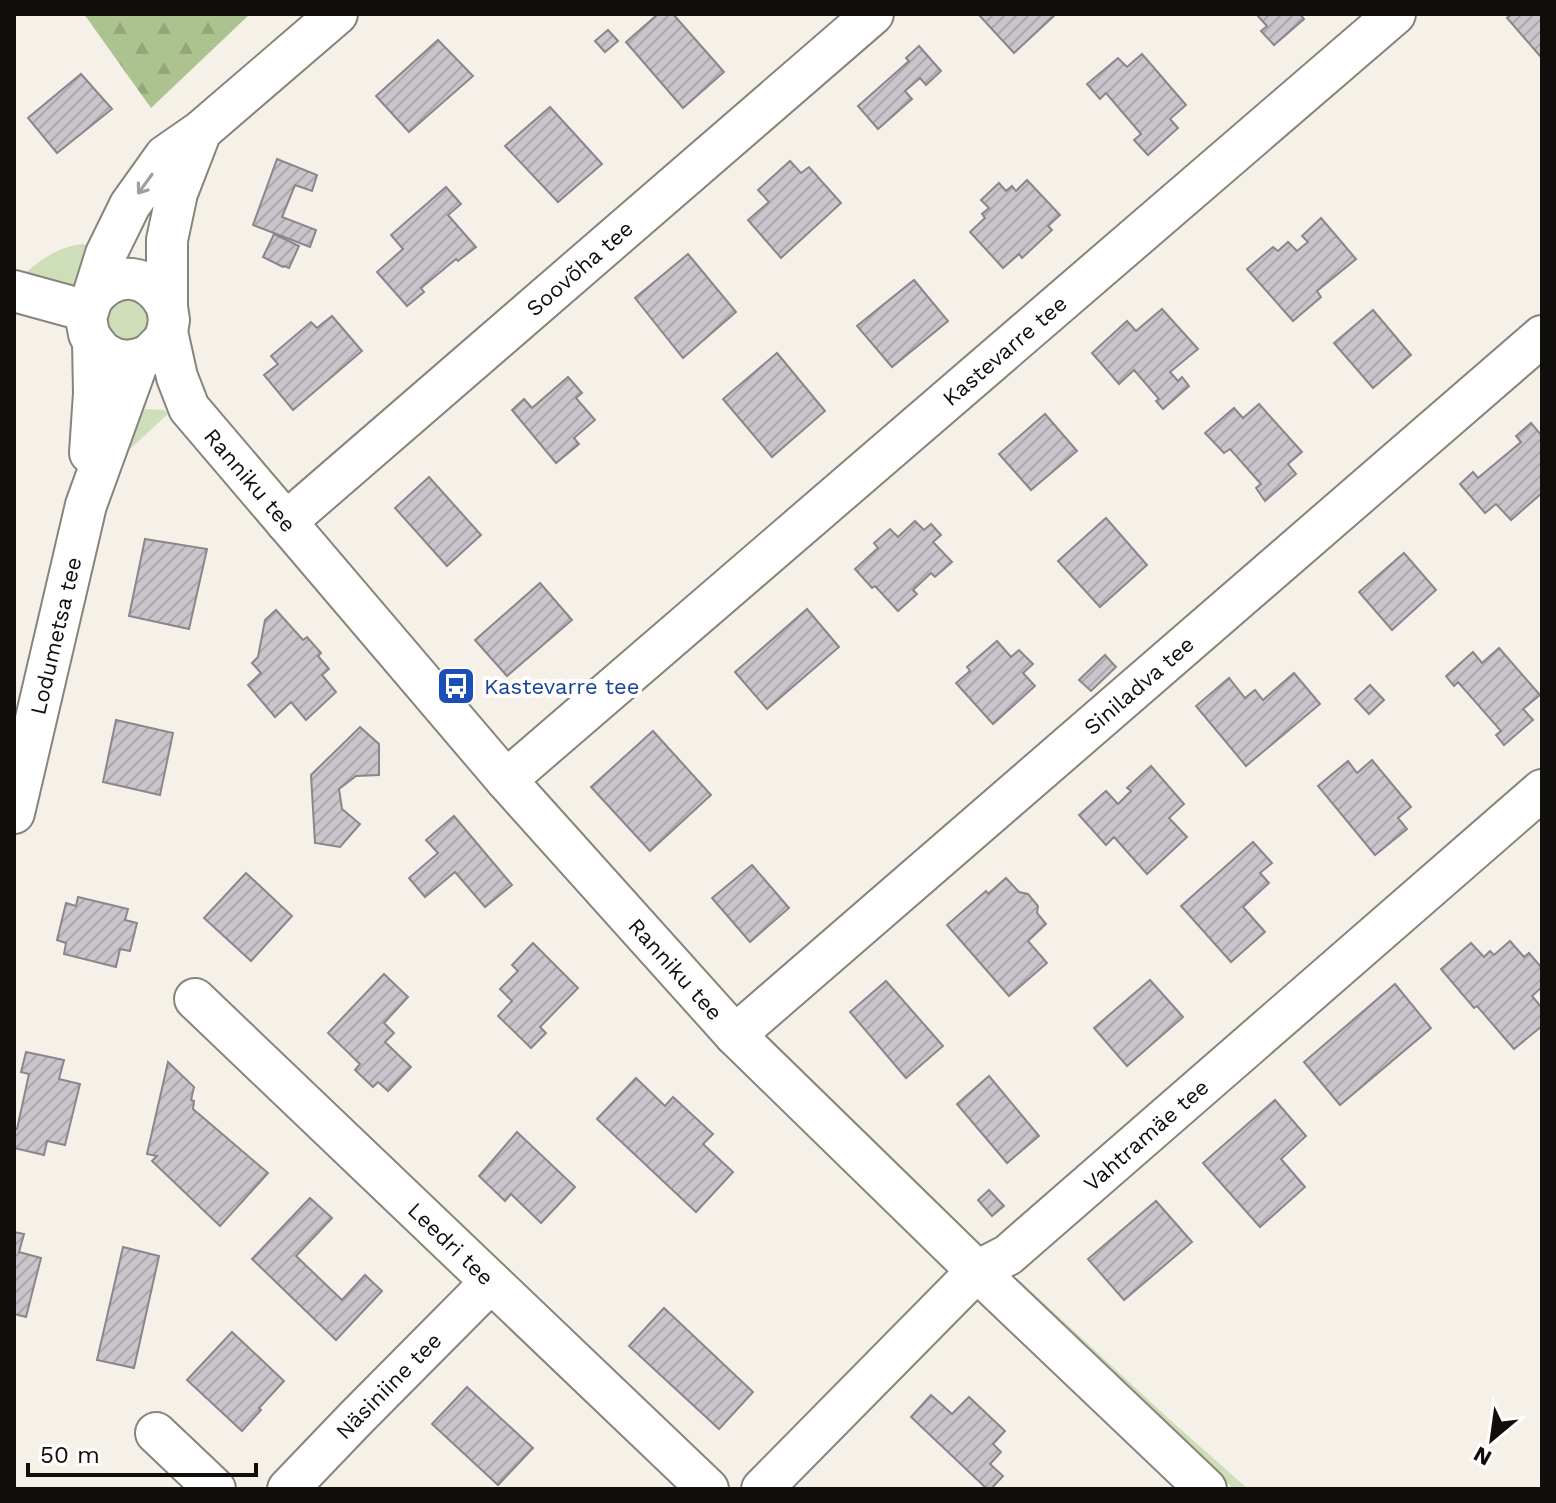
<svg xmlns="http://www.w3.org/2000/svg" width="1556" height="1503" font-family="'Work Sans',sans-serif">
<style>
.green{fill:#cedeb9}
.forest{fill:url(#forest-firs)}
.building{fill:url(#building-hatch);stroke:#8b858c;stroke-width:2}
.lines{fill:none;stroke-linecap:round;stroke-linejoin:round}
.minor-casing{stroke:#87847c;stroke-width:44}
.minor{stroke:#fff;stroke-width:40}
.oneway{stroke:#9f9f9d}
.labels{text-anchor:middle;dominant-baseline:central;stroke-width:8;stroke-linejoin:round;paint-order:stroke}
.street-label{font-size:22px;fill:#0f0e0b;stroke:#fffefc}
.transit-label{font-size:22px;fill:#164399;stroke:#fffefc;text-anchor:start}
</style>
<defs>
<pattern id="forest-firs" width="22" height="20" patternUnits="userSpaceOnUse" patternTransform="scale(2)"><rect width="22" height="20" fill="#adc38f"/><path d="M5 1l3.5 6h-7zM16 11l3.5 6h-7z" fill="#94a67a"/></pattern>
<pattern id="building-hatch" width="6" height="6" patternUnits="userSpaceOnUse" patternTransform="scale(2)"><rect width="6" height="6" fill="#cac4cb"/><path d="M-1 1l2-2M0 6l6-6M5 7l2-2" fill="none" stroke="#aca7ad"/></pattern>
</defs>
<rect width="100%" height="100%" fill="#f5f1e8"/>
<g class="green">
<path d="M82,244L96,248L80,288L16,283C33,264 56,247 82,244Z"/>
<path d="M116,298H137C150,313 154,323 138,338L123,341L110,335L103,315Z"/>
<polygon points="146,409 164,410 168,414 118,460 137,412"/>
<polygon points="1019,1280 1169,1419 1248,1489 1234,1489 1171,1433 1029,1298"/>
</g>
<polygon class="forest" points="84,14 250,14 151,108"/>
<g class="building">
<polygon points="658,14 673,14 724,72 683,108 626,42"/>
<polygon points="978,14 1056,14 1014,53"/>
<polygon points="1256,14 1300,14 1304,19 1274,45 1261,31 1267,26"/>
<polygon points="1512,14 1542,14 1542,54 1540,56 1507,18"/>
<polygon points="608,30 618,41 605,52 595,41"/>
<polygon points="438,40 473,76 409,132 376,96"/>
<polygon points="919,46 941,71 926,85 920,78 905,91 912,99 878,129 858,106 909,61 906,58"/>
<polygon points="1142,54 1186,105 1170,119 1178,128 1148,155 1134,140 1141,134 1106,93 1100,99 1087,84 1118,58 1127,67"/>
<polygon points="81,74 112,109 57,153 28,118"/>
<polygon points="550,107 602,164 558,202 505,146"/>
<polygon points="277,159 317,175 312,191 295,185 282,217 316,230 310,247 253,225"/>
<polygon points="790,161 801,173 809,167 841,203 781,258 748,220 769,202 758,190"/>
<polygon points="1027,180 1060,215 1048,226 1052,230 1022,258 1019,254 1003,268 970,232 985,218 982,214 989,208 981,200 999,183 1006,191 1012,186 1016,191"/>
<polygon points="446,187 461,204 448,215 476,247 458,261 456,259 421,288 424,292 407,306 377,272 403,249 391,235"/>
<polygon points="1321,218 1356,259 1317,291 1321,297 1293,321 1247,269 1273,247 1278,251 1288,242 1297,251 1308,242 1302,236"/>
<polygon points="274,234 299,246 289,268 284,266 283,267 263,257"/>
<polygon points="688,254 736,312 683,358 635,298"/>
<polygon points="914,280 948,321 892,367 857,326"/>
<polygon points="1162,309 1198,349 1170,372 1178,381 1182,377 1189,386 1163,409 1156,401 1159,399 1134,370 1119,384 1092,353 1127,321 1136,331"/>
<polygon points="1373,310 1411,355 1373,388 1334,343"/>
<polygon points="332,316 362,351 293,410 264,375 278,364 271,356 311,322 317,328"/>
<polygon points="777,353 825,411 772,457 723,399"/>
<polygon points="568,377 582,393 576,398 595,420 574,438 579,444 556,463 512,410 524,399 532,408"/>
<polygon points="1259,404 1302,452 1288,464 1296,474 1265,501 1256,488 1261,484 1230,449 1224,453 1205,433 1234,408 1243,418"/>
<polygon points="1045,414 1077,451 1031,490 999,454"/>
<polygon points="1531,423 1542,436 1542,493 1511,520 1496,504 1485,513 1460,484 1473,472 1478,478 1521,442 1516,436"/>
<polygon points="429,477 481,535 447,566 395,508"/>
<polygon points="1106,518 1147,565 1100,607 1058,561"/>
<polygon points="915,521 924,530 931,524 941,535 933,542 952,562 935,577 931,573 913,590 917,594 898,611 875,586 872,588 855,569 878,548 874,543 890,529 898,537"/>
<polygon points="145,539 207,549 189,629 129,616"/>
<polygon points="1404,553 1436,590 1392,630 1359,592"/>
<polygon points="540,583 572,620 507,676 475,640"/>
<polygon points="807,609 839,647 767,709 735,672"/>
<polygon points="276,610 303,640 307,637 321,653 318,656 329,669 322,675 336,692 306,720 291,702 275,717 248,685 261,673 252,663 258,657 265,620"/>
<polygon points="997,641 1011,657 1019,650 1033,664 1023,673 1035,686 993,724 956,683 970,671 967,667"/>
<polygon points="1499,648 1540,695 1523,709 1533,720 1504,745 1496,735 1501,731 1458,682 1454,686 1446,676 1473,652 1482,663"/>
<polygon points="1105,655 1116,667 1091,691 1079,680"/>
<polygon points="1294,673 1320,704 1246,766 1196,706 1229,678 1245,698 1255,690 1263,700"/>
<polygon points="1370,685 1384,700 1369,714 1355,699"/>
<polygon points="116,720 173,733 160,795 103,782"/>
<polygon points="360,727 379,744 379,775 356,776 339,789 342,809 360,824 340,847 315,843 311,775"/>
<polygon points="653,731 711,795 650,851 591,787"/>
<polygon points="1372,760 1411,807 1398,818 1407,829 1375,855 1318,786 1348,761 1357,773"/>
<polygon points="1151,766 1184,804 1169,818 1187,837 1147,874 1114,837 1106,845 1079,815 1106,791 1118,804 1131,791 1127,788"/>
<polygon points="454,816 512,885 485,907 455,872 425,897 409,878 438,853 426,840"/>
<polygon points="1253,842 1272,863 1260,873 1269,883 1243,907 1265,932 1231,962 1181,906"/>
<polygon points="752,865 789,908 750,942 712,898"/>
<polygon points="246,873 292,916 251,961 204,918"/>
<polygon points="1006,878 1019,892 1028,894 1038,906 1037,913 1046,924 1028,941 1047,963 1009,996 947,925 986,891 988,894"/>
<polygon points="78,897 128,909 125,920 137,923 130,951 120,949 116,967 64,954 66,943 57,940 66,903 76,906"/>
<polygon points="1510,941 1524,957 1529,953 1542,968 1542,987 1532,996 1542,1008 1542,1026 1514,1049 1477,1006 1474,1008 1441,969 1471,943 1484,957 1490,951 1494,955"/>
<polygon points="533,943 578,988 540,1027 546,1033 531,1048 498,1016 512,1001 500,989 518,971 512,965"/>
<polygon points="384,974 408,997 384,1023 394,1033 385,1042 411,1067 388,1091 378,1082 373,1087 355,1070 360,1064 328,1033"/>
<polygon points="1150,980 1183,1017 1127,1066 1094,1028"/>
<polygon points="886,981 943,1046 906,1078 850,1012"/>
<polygon points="1395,984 1431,1028 1340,1105 1304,1062"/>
<polygon points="26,1052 64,1060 59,1079 80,1084 65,1145 47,1141 44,1155 14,1148 14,1128 17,1129 29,1074 21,1072"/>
<polygon points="168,1062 194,1087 191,1100 194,1101 193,1109 268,1173 220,1226 152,1161 157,1156 147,1154"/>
<polygon points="989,1076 1039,1136 1007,1163 957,1104"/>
<polygon points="636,1078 665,1106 673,1097 713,1134 703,1144 733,1172 696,1212 597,1119"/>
<polygon points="1275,1100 1306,1136 1281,1159 1305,1187 1260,1227 1203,1163"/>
<polygon points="517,1132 575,1187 541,1223 511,1194 505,1201 479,1176"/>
<polygon points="989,1190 1004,1206 992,1216 978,1200"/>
<polygon points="310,1198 332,1218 296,1256 342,1300 365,1275 382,1291 336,1340 252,1259"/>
<polygon points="1156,1201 1192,1242 1124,1300 1088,1259"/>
<polygon points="14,1232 24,1234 19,1252 41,1258 26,1317 14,1314"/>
<polygon points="123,1247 159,1256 134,1368 97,1360"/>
<polygon points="664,1308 753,1392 719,1429 629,1346"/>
<polygon points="232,1332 284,1381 259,1408 261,1410 242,1431 187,1380"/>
<polygon points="467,1387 533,1448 498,1485 432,1424"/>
<polygon points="931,1395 952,1414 969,1397 1005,1431 993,1444 1001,1452 990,1464 1003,1476 991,1489 987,1489 911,1417"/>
</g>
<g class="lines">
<g class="minor-casing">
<g id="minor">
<polyline points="201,131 177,193 167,240 167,307 169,320 167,332 163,341 149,355 139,359 127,361 115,359 102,352 93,341 89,334 86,318 106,254 130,205 165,156 201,131 337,14"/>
<polyline points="14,291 87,311"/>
<path d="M92,299C116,269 150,273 167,307"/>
<path id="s1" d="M167,332L177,377L189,408L506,780L735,1035L977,1271L1206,1489"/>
<polyline points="90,453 94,393 93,341"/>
<path id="s2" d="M286,522L873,14"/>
<path id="s3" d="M506,780L1395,14"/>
<path id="s4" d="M14,813L86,505L139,359"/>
<path id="s5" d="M195,999L708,1489"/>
<path id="s6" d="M735,1035L1542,336"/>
<polyline points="156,1433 215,1489"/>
<path id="s7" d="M288,1489L356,1418L491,1282"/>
<path id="s8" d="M762,1489L977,1271L1008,1255L1542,790"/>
</g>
</g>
<use href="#minor" class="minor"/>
</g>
<defs><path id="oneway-shaft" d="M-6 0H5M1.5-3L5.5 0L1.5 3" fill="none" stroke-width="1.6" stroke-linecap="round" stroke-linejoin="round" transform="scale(2)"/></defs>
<use class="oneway" href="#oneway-shaft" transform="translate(145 184) rotate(126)"/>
<defs>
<g id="bus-square" transform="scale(2)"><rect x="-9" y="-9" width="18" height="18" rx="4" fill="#1a4fb4" stroke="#fffefc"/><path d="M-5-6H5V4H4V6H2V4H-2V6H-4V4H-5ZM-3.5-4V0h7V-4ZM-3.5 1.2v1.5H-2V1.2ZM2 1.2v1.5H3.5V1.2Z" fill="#fff"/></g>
</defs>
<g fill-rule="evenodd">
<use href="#bus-square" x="456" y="686"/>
</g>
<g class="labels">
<g class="street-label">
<text stroke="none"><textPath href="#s2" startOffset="388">Soovõha tee</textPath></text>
<text stroke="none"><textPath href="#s3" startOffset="658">Kastevarre tee</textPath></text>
<text stroke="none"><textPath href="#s1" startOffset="174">Ranniku tee</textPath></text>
<text stroke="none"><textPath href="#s4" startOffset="182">Lodumetsa tee</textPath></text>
<text stroke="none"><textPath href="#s6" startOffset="534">Siniladva tee</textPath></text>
<text stroke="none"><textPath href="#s1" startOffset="822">Ranniku tee</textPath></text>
<text stroke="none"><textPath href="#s8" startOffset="524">Vahtramäe tee</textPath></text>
<text stroke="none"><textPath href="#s5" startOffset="354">Leedri tee</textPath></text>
<text stroke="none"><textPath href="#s7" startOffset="144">Näsiniine tee</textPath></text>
</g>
<g class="transit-label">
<text x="484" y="686">Kastevarre tee</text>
</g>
</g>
<rect width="1556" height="1503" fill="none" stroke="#0f0e0b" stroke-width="32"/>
<g transform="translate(1492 1439) rotate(209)" stroke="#fffefc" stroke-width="6" paint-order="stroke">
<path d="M0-6L14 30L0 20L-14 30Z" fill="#0f0e0b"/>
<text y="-12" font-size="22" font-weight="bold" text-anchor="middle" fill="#0f0e0b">N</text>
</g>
<path d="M28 1463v12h228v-12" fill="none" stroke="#0f0e0b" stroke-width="4"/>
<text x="40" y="1463" font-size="24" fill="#0f0e0b" stroke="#fffefc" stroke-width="6" paint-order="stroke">50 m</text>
</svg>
